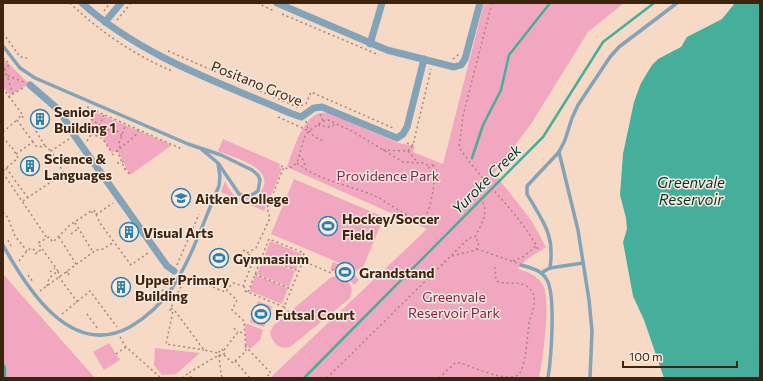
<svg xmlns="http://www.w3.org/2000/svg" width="763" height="381" font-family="Commissioner,sans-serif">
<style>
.green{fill:#f2a7c0}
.water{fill:#46af9b}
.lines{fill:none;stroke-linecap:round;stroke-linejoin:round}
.stream{stroke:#46af9b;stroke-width:2.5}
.path{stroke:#a48873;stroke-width:1.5;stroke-dasharray:2 3;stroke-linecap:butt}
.lane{stroke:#83a3b8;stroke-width:3.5}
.street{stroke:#83a3b8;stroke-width:7}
.labels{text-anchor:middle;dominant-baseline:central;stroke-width:3;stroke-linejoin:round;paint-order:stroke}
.street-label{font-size:14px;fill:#3e240e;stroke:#f9ebe0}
.poi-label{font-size:14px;font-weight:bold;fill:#3e240e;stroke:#f9ebe0;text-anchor:start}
.park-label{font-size:14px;fill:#7f234b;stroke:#f9ebe0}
.water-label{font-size:15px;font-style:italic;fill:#01342b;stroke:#f9ebe0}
</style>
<rect width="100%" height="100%" fill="#f7dac6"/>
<g class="green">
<path d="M484,3H624L588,32L531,124L494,173L531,220L546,247L526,260L518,269C528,272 537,275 543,285C551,299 543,361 539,378H270L427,229L287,167C294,149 304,108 329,113L398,143L415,146L413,152L443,164Z"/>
<polygon points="3,58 29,84 10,95 3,86"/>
<polygon points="95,112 172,145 130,175 117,150 112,153 102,137 86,132"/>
<path d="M223,139L280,164L279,167L282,169L264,211L221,192L225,181C230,193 238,202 252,199C258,196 262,192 264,185C269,166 232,157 218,151Z"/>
<polygon points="294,179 384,217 361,272 271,234"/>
<polygon points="270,241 302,254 296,270 264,257"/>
<polygon points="263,258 295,271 289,287 257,274"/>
<polygon points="333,262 349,269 359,280 354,285 344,274 330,269"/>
<polygon points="3,274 95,378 3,378"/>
<polygon points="256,275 288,288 282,304 249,291"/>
<path d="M335,276C348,276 356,288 349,299L290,347C279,350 272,343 270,332L274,325L330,278Z"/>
<polygon points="258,301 272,307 264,327 250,322"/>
<polygon points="245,323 263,330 260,340 250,349 246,345"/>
<polygon points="109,343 120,360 104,370 93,352"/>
<polygon points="155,348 200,353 176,374 162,375 154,365"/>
</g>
<polygon class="water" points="735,3 760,3 760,378 664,378 644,320 633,296 623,242 627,229 626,218 620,195 623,154 634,102 641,83 652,65 658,59 681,47 687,37 722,19"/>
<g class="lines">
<g class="stream">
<polyline points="472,158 483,125 501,90 509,55 550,3"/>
<polyline points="3,364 5,368 5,378"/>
<polyline points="304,378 543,137 603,42 654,3"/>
</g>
<g class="path">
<path d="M70,3C99,31 134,55 172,71"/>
<polyline points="257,3 274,11"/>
<path d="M492,3L463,116L459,147C483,184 519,211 539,251"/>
<polyline points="104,11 110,3"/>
<polyline points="282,14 379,55"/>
<polyline points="117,20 131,3"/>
<polyline points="3,33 20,57 27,58"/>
<polyline points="168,51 297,107 306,104 311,92 393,128"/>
<polyline points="3,58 8,62"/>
<polyline points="453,59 459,54"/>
<polyline points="3,64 13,94"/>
<polyline points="3,69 11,64"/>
<polyline points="3,74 24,82"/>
<polyline points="3,88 22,114 17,120 33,142"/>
<polyline points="8,97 23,88"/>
<polyline points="87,107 182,149"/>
<polyline points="320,114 323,121"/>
<polyline points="22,116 25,120"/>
<polyline points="278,117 309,131"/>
<polyline points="91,119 106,130 115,129 122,136"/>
<path d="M306,121C308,133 313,137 324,141"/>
<polyline points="318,125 328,127 337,124"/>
<polyline points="36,131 45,146"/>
<polyline points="3,132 17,120"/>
<polyline points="86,132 102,138 112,153"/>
<polyline points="3,137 10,146"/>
<polyline points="69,139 51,151 64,173 72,173 76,178"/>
<polyline points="87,141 90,136 97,131 104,115"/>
<polyline points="407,143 413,145"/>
<polyline points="120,148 119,143 126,124"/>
<polyline points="117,150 125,170"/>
<polyline points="383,150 408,151 413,145 431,69"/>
<polyline points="408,151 418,163"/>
<polyline points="16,154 33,142 37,147 45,146 51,151"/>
<polyline points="112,155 135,136 139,129"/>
<polyline points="299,155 304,161 305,168"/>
<polyline points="117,163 123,162"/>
<path d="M297,163C320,182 353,185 379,198C389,203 411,222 423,218C431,214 434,184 435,175"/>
<polygon points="433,165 436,170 435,175 429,169 429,166"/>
<polyline points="281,166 288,169 297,163 305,136 309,131 323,121 328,120 352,131 403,162 424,163 429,166"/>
<polyline points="6,168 28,198"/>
<polyline points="125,168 130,175"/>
<polyline points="3,171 18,158 12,147 9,147"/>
<polyline points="3,173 47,238"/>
<polyline points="23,201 64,173"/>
<polyline points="94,210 100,223 131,265 148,253"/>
<polyline points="3,212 8,218 15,236 27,251"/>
<polyline points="91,212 97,214 113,203"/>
<polyline points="75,223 93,252"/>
<polyline points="71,234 79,228"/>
<polyline points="59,237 76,264"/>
<path d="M475,237C482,223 490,211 480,197"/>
<polyline points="8,240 11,246"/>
<polyline points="477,249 517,263"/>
<polyline points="243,250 247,253 256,248 270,218 267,208 284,167"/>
<polyline points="35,254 42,249"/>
<polyline points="452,256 476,250 479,243 475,237"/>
<polyline points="262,257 299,271"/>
<polyline points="19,261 27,251 31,248 38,252"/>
<polyline points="513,261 523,257 536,246"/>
<polyline points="177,265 199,214"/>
<polyline points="58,271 38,243 49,237 53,242 70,225 91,211"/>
<polyline points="50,272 55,268"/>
<polyline points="66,272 70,272"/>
<polyline points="255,274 291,289"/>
<polyline points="28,275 34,283"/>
<polyline points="68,275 70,272"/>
<polyline points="185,276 225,292 233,283 243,286 254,259 247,253"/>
<polyline points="183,282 170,310 173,311 166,344 204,350"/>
<polyline points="47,286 49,278 58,271 59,277 78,303"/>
<polyline points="244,286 245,291 284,307 303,261 331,273 333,269"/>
<polyline points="40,291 96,250 103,249 114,242"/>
<polyline points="162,291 171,277"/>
<polyline points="248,292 269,239 304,253 302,261"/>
<polyline points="284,307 289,312"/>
<polyline points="171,308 175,311 204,350 218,353 221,356 225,353 222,349 218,353"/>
<polyline points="62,314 90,291 117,327"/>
<polyline points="87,314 98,329"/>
<polyline points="234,328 238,332"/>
<polyline points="120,337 126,347 161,378"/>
<polyline points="245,346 271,373 265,378"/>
<polyline points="224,350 238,332 245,333"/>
<polyline points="116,354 126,347"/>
<polyline points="224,355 233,363 246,351 244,321 232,310 237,300 227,291"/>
<polyline points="235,361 250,378"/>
<polyline points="182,378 190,372"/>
<polyline points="191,378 190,372 219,355 221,375 223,378"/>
<polyline points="327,378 469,238 475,237"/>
<path d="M439,378L455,363H460C473,367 503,381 516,376C527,373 527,330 530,319C531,314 534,309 534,304C535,299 534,293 531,290C522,279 508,286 496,281L495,267"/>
</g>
<g class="lane">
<polyline points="3,46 20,68 35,78 188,144 221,155 252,170 258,175 260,180 258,191 248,197 239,194 218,163 200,148"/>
<polyline points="559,152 578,230 589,300 592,331 590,378"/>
<path d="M3,245C27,289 71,359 130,327C147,317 161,304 172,288C192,258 204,220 219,186L220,176L218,164"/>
<path d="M521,265C531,268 542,270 547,280C556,296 551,359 548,378"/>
<path d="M550,268C555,234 543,222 527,194V186L559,152L565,140L572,118L578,105L610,57L619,47L677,3"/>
<polyline points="541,273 550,268 583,263"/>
</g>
<g class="street">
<path d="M82,3C141,56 218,82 290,113L301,117L314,108L322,107L397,138L403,134L407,127L424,59"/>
<polyline points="277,3 387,50 454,67 461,65 465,59 480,3"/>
<polyline points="105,22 121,3"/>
<polyline points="370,44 382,3"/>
<polyline points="30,85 60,111 74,135 167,266 174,271"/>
</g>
</g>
<defs>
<g id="building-ring" transform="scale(1)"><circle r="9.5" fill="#f9ebe0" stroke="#2b80b0" stroke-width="1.5"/><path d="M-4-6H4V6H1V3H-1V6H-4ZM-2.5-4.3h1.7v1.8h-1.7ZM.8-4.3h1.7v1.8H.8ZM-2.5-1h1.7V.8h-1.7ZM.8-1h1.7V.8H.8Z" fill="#2b80b0"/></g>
<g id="school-ring" transform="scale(1)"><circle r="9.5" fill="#f9ebe0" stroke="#2b80b0" stroke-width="1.5"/><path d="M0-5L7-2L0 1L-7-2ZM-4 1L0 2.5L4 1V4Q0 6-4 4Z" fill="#2b80b0"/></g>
<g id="stadium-ring" transform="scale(1)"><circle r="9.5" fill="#f9ebe0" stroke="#2b80b0" stroke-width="1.5"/><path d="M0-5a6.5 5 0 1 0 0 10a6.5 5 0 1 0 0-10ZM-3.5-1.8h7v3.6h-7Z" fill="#2b80b0"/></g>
</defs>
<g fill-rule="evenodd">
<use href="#building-ring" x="40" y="119"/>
<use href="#building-ring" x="30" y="166"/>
<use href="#school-ring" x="181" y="198"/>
<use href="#stadium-ring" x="328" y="226"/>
<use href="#building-ring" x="129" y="232"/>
<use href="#stadium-ring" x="219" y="258"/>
<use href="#stadium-ring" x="345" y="272"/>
<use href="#building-ring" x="121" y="287"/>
<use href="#stadium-ring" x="261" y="314"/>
</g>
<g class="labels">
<g class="street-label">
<text transform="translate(257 83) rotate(22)">Positano Grove</text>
</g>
<g class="poi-label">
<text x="54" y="111">Senior<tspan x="54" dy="16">Building 1</tspan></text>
<text x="44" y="158">Science &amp;<tspan x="44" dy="16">Languages</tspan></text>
<text x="195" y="198">Aitken College</text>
<text x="342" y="218">Hockey/Soccer<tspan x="342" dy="16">Field</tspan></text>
<text x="143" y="232">Visual Arts</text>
<text x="233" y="258">Gymnasium</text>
<text x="359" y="272">Grandstand</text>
<text x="135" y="279">Upper Primary<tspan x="135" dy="16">Building</tspan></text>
<text x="275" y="314">Futsal Court</text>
</g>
<g class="park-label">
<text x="388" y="175">Providence Park</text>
<text x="454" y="296">Greenvale<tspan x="454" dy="16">Reservoir Park</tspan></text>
</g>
<g class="water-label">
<text transform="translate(486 179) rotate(-45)">Yuroke Creek</text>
<text x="691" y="182">Greenvale<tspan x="691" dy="17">Reservoir</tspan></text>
</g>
</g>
<rect width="763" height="381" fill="none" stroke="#3e240e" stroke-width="8"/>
<path d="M623 361v6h114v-6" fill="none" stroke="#3e240e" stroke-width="2"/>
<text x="629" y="361" font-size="12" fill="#3e240e" stroke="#f9ebe0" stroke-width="3" paint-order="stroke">100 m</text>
</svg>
